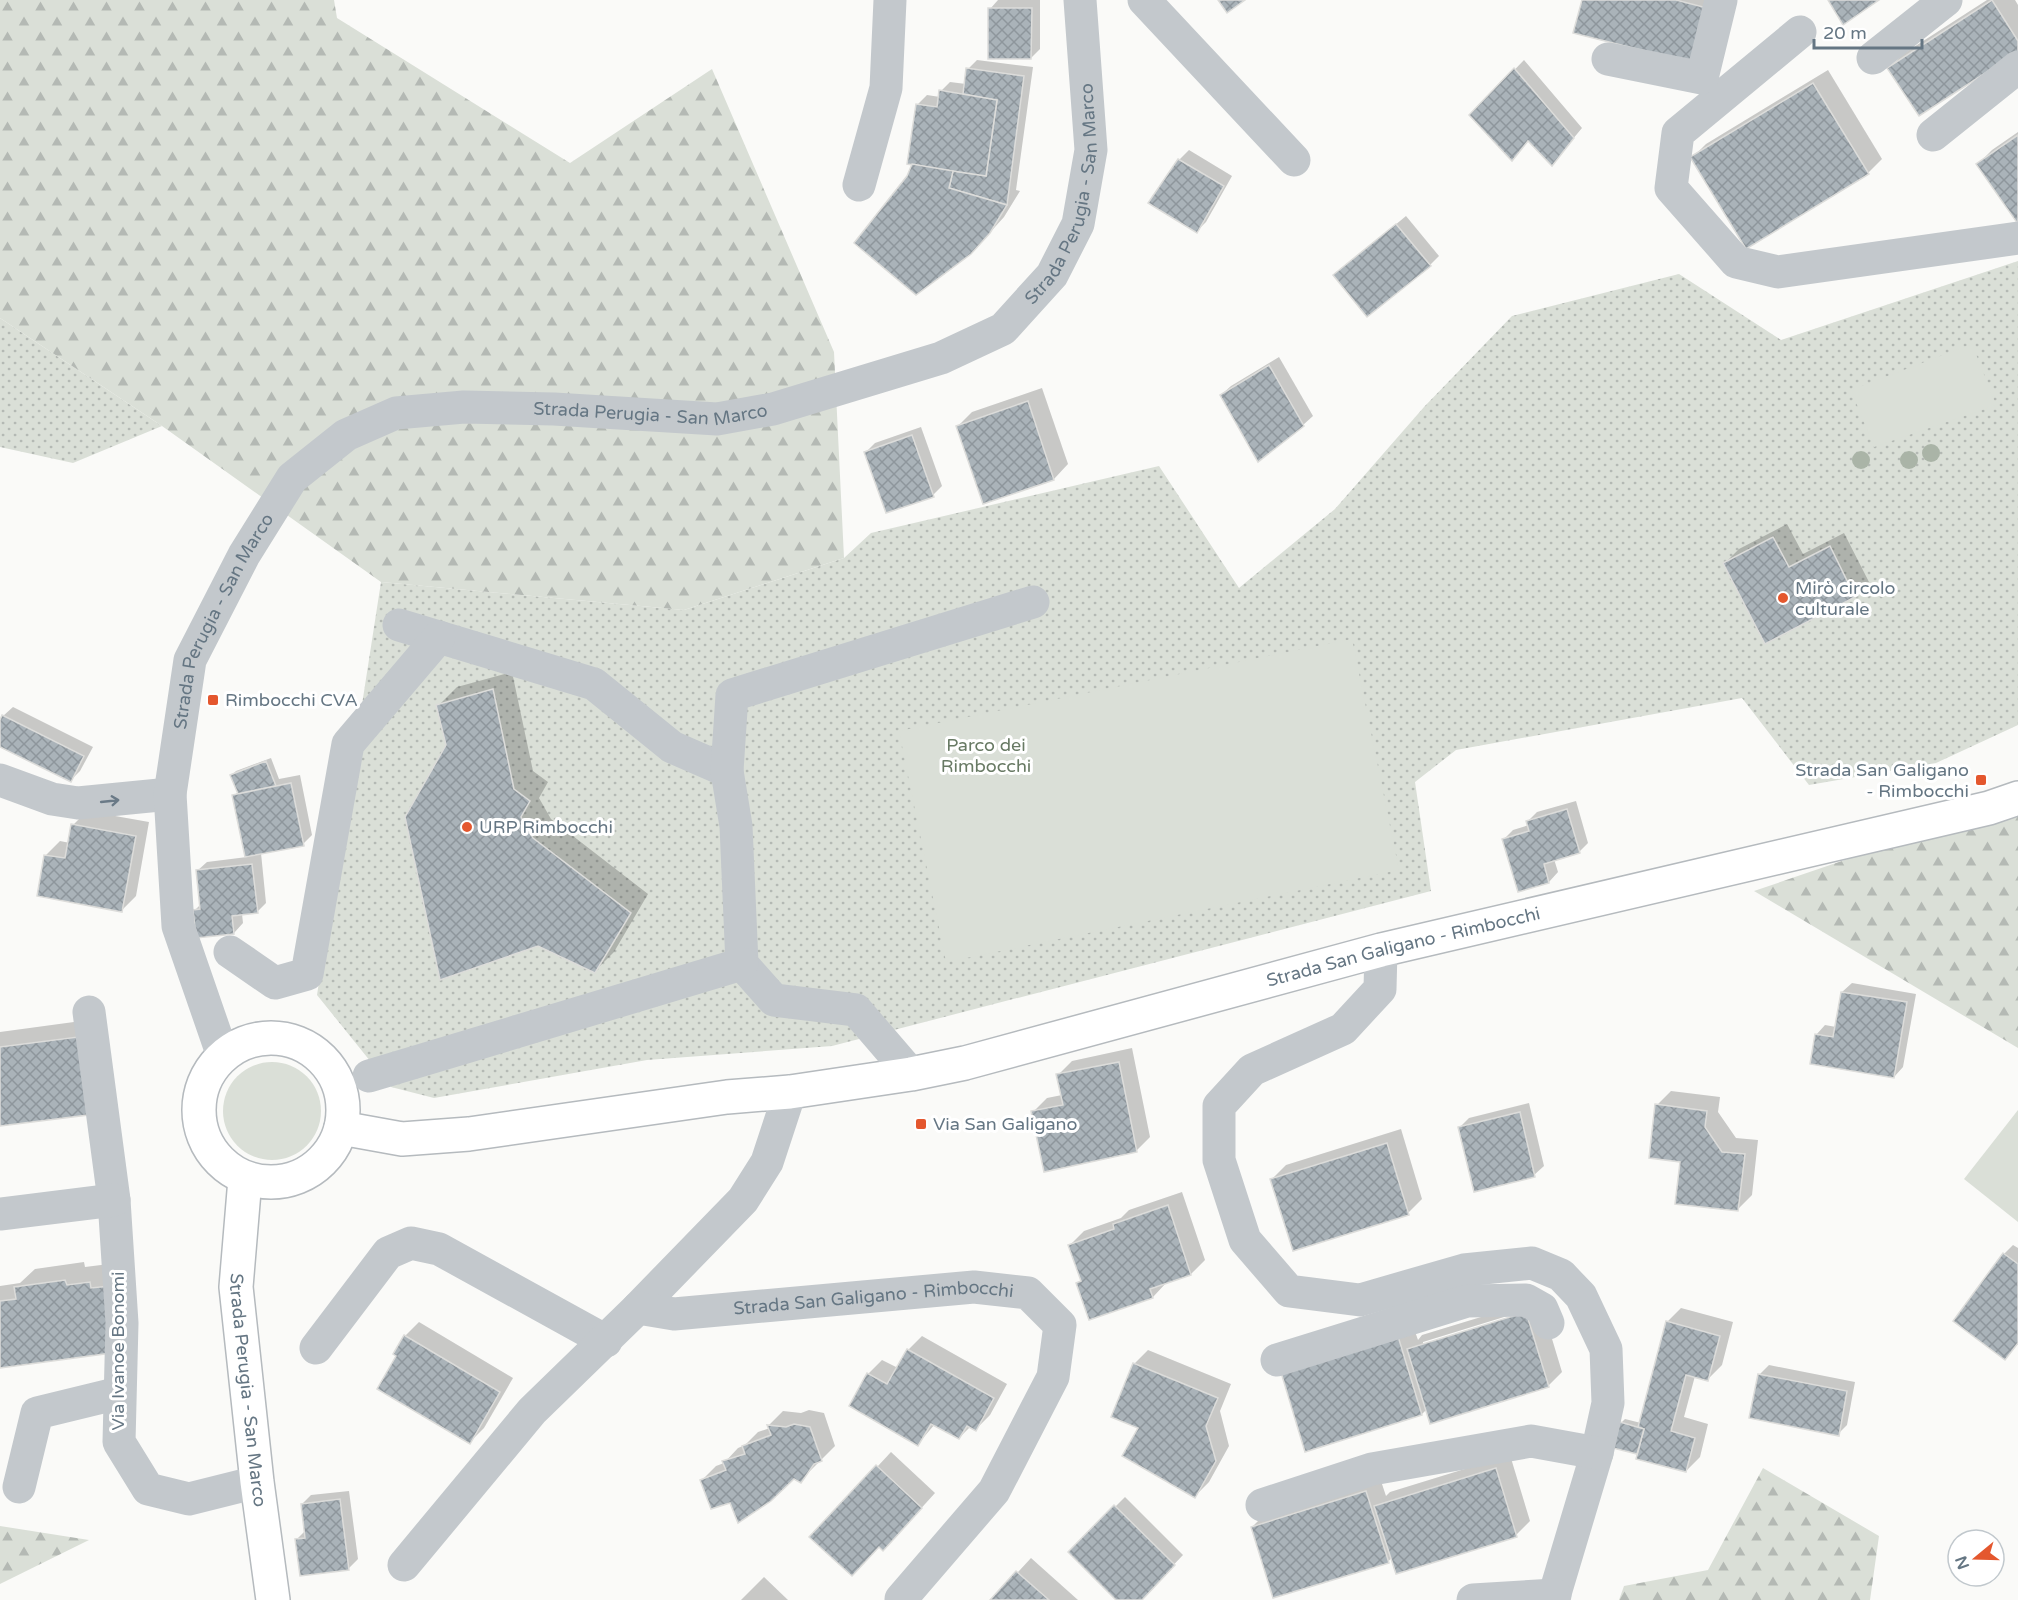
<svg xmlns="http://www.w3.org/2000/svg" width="2018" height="1600" font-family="'Varela Round',sans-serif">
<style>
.grass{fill:url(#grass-dots)}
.forest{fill:url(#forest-firs)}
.garden{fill:#dadfd7}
.shadow{fill:#0003;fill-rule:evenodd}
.building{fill:url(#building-cross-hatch);stroke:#dcdcda;stroke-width:1.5}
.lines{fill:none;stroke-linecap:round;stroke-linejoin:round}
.major-casing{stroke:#b5babe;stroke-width:36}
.minor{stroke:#c3c8cc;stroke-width:33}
.major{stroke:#fff;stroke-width:33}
.tree{fill:#aab4a7}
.oneway{stroke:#6a7a87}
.poi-dot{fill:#e4572e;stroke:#fff;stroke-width:2}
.labels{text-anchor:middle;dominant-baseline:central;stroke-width:6;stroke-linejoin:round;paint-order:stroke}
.street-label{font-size:18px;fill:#657683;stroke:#fff}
.poi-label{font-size:18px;fill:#657683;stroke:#fff;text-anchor:start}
.park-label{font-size:18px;fill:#687a64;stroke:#fff}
</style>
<defs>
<pattern id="grass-dots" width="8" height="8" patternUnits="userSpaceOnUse" patternTransform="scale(1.5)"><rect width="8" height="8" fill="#dadfd7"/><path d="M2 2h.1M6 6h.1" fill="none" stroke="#b4b9b4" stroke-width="1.8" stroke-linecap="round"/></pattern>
<pattern id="forest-firs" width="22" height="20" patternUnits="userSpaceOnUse" patternTransform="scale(1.5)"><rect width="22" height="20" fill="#dadfd7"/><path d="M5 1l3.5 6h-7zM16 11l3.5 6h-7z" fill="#b4b9b4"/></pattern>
<pattern id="building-cross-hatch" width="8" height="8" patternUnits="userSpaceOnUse" patternTransform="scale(1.5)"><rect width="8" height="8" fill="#aab3b9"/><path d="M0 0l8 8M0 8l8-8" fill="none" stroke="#8e969c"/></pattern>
</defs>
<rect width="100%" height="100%" fill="#fafaf8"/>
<g class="grass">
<polygon points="2018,261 2018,725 1936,763 1809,785 1742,698 1456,750 1415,782 1431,891 832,1046 647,1060 434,1098 391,1087 317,995 381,582 684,610 844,558 871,533 1159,466 1239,588 1335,509 1424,407 1512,316 1679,274 1781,340"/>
<polygon points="0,318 162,426 73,463 0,447"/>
</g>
<g class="forest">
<polygon points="0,0 334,0 337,18 570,163 712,69 834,352 844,558 684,610 381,582 162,426 0,318"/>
<polygon points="2018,801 2018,1048 1754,891"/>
<polygon points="1763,1468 1879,1536 1870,1600 1619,1600 1624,1586 1708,1570"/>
<polygon points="0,1526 89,1540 0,1584"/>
</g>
<g class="garden">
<polygon points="1972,344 1996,405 1874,447 1851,390"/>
<polygon points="1352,639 1399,870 946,962 899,731"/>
<circle cx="272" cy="1111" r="49"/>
<polygon points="2018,1110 2018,1222 1964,1179"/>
</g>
<g class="shadow">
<polygon points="998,0 1040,0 1040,49 1031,58 990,9"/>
<polygon points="1583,0 1719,0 1707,48"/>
<polygon points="1987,0 2015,0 2018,5 2018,50 1889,68 1903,54"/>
<polygon points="977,60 1033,67 1016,190 1020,191 1004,217 985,238 908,177 913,165 917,105 927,95 940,97 941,91 950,82 966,84 968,69"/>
<polygon points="1524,60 1582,128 1552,164 1529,140 1512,159 1471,115"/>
<polygon points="1828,70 1882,159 1868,173 1692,158 1706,144"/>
<polygon points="2018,132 2018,221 1978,164 1992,150"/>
<polygon points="1189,150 1232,176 1206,222 1197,231 1150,202 1179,160"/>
<polygon points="1406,216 1439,256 1430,265 1335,275"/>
<polygon points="1279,357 1313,416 1303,425 1221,395 1231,386"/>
<polygon points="1042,388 1068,464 1054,479 984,502 958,426 972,412"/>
<polygon points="921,427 942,486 933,495 866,452 875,443"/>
<polygon points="1787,524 1803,554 1844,533 1869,582 1855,596 1766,642 1725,563 1739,549"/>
<polygon points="512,672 533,771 548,782 539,798 551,819 648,894 614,952 595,971 448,745 438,706 457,687"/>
<polygon points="13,707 93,747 80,771 71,780 0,745 0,723 3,716"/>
<path d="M271,758L279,779L300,775L312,835L303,844L261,853L266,903L257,912L242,914L243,923L234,933L194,911L201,904L197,871L207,862L247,857L234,796L239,791L232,775L236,771ZM254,789L238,796L237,793Z"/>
<polygon points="1576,801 1588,843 1579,852 1554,859 1558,872 1549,882 1504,839 1513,830 1529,825 1527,822 1537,812"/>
<polygon points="87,811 149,822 136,896 122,910 46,855 60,841 70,843 73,825"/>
<polygon points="1852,983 1916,994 1903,1067 1894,1077 1816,1035 1825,1025 1836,1027 1842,992"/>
<polygon points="96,1019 0,1125 0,1032"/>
<polygon points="1132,1048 1150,1137 1136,1151 1033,1112 1047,1098 1062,1095 1058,1075 1072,1061"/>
<polygon points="1671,1091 1720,1097 1718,1112 1736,1138 1758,1140 1752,1195 1738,1209 1682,1161 1657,1105"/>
<polygon points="1529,1103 1544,1166 1534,1175 1460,1127 1469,1118"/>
<polygon points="1401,1129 1422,1199 1408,1213 1272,1179 1286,1165"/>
<polygon points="1182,1192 1205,1260 1191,1274 1167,1282 1153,1297 1078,1283 1082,1279 1070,1245 1084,1231 1121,1218 1129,1210"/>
<polygon points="2013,1245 2018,1248 2018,1344 2005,1358 2004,1254"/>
<polygon points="84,1262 85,1267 109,1264 128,1268 0,1367 0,1286 20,1283 35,1269"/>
<path d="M1540,1299L1562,1372L1548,1386L1427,1409L1422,1414L1306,1450L1411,1320L1418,1340L1422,1335ZM1533,1308V1311L1423,1345V1342Z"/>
<polygon points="1681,1308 1733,1322 1722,1365 1708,1379 1695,1376 1684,1417 1708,1424 1700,1457 1686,1471 1640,1449 1637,1453 1621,1423 1625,1419 1641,1423 1667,1322"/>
<polygon points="419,1322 513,1378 484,1428 470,1442 395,1354 405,1336"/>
<polygon points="922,1336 1007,1384 990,1415 976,1429 971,1426 959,1438 935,1424 918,1444 868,1374 882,1360 898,1368 908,1350"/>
<polygon points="1148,1350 1231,1384 1220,1411 1229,1446 1209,1482 1195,1496 1140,1428 1134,1364"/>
<polygon points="1769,1365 1855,1382 1847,1425 1838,1434 1759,1375"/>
<polygon points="809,1410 824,1413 835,1446 800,1481 794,1477 731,1501 702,1480 716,1466 724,1463 738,1448 745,1445 758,1432 770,1428 769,1425 783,1411 801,1413"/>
<polygon points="891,1452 935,1493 897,1535 880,1545 812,1537"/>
<polygon points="1510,1455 1530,1521 1516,1535 1392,1557 1388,1562 1252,1527 1266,1513 1380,1478 1386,1496 1390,1492"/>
<polygon points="349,1491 358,1559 349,1568 297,1539 305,1531 302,1504 311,1495"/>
<polygon points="1125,1497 1183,1555 1140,1600 1118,1600 1070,1552"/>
<polygon points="1031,1558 1078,1600 992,1600"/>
<polygon points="764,1577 788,1600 741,1600"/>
</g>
<g class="building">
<polygon points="1218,0 1245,0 1227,13"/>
<polygon points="1582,0 1676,0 1707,8 1693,63 1573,33"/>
<polygon points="1828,0 1879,0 1843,25"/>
<polygon points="1992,0 2018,41 2018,52 1919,116 1887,68"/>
<polygon points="988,8 1032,8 1031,59 988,59"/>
<polygon points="966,68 1024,76 1007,205 949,188 953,171 986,176 997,100 963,94"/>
<polygon points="1514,68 1574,138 1552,166 1528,141 1512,161 1469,115"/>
<polygon points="1813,83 1869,174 1746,249 1690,157"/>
<polygon points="939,90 997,100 986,176 907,164 916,104 937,107"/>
<polygon points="2018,135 2018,224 1976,164"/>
<polygon points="1178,159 1224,186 1197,233 1148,203"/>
<polygon points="912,164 953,171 949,188 1007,205 990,233 971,254 916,295 854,243 907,176"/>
<polygon points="1396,224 1431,266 1367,317 1333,275"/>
<polygon points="1269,365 1304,426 1258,462 1220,395"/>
<polygon points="1028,401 1054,480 983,504 956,426"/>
<polygon points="912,435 934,497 886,513 864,452"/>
<polygon points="1773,537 1789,567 1830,546 1855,597 1765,644 1723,563"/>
<polygon points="493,689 514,789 530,801 521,817 533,838 631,913 595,973 538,946 440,980 405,817 446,745 436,705"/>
<polygon points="2,715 84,756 71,782 0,747 0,720"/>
<polygon points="266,761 276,786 238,794 230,775"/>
<polygon points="291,783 304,846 245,857 232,795"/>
<polygon points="1567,809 1580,853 1544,864 1549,883 1518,892 1502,839 1529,831 1526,821"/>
<polygon points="71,824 136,836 122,912 37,896 44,855 65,858"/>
<polygon points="252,864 258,913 232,916 234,934 196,938 193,910 200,909 196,870"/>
<polygon points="1841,992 1907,1002 1894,1078 1810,1064 1815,1034 1833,1037"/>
<polygon points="78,1037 88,1115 0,1126 0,1047"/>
<polygon points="1119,1062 1137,1152 1044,1172 1031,1111 1063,1105 1056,1074"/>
<polygon points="1655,1104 1707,1111 1705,1127 1722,1152 1745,1154 1738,1211 1675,1204 1680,1162 1649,1158"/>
<polygon points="1520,1112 1535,1177 1474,1192 1458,1127"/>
<polygon points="1387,1143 1409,1215 1293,1251 1270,1179"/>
<polygon points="1168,1205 1191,1275 1150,1289 1153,1298 1089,1320 1076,1283 1081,1281 1068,1245 1114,1229 1113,1224"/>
<polygon points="2003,1253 2018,1264 2018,1343 2005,1360 1953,1321"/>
<polygon points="65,1280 67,1285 90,1282 91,1288 110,1286 119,1352 0,1368 0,1301 16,1299 14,1287"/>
<polygon points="1526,1312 1549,1387 1430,1424 1407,1349"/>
<polygon points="1666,1321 1720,1336 1708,1381 1686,1375 1671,1431 1695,1438 1686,1472 1636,1459 1644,1429 1638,1427"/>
<polygon points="1397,1333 1422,1415 1305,1452 1280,1369"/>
<polygon points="404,1335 500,1392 470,1444 377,1389 396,1356 393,1354"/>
<polygon points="907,1349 994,1398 976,1431 967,1426 959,1439 931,1424 918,1446 849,1406 867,1373 887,1384"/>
<polygon points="1133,1363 1218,1398 1206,1426 1216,1461 1195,1498 1122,1456 1138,1428 1111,1417"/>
<polygon points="1758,1374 1847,1391 1839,1436 1749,1418"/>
<polygon points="1620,1422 1644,1429 1637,1454 1613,1448"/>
<polygon points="794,1424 810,1427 822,1461 814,1464 801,1483 794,1479 771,1501 738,1523 730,1503 711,1509 700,1480 726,1470 722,1461 745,1454 742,1446 771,1435 767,1425 786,1427"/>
<polygon points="876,1465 922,1508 883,1551 879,1547 852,1576 809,1537"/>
<polygon points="1496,1468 1517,1537 1396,1574 1374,1506"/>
<polygon points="1366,1491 1389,1563 1273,1598 1251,1527"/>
<polygon points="340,1499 349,1570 300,1576 295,1539 305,1538 301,1504"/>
<polygon points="1114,1505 1175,1565 1142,1600 1116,1600 1068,1552"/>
<polygon points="1016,1571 1049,1600 990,1600"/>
</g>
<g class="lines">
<g class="major-casing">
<g id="major">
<circle cx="271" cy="1110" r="72"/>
<path id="s3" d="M341,1128L402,1139L469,1134L727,1097L790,1092L911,1074L965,1063L1381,950L1989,808L2018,798"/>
<path id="s4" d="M245,1179L236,1287L257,1482L273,1600"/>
</g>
</g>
<g class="minor">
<polyline points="1144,0 1294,160"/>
<polyline points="1800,32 1678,133 1671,188 1736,262 1778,272 2018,238"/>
<polyline points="1873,58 1946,0"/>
<polyline points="1608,59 1702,78 1721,0"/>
<polyline points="1933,135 2018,67"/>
<polyline points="859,185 886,88 890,0"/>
<polyline points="399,625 594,684 672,747 727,771"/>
<polyline points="0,780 52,799 78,803 170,794"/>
<polyline points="1381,950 1380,989 1343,1029 1252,1070 1219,1106 1219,1160 1245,1240 1289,1291 1360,1300 1464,1270 1532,1263 1561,1275 1581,1296 1606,1349 1608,1403 1597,1453 1553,1600"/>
<polyline points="230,952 275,983 307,974 348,744 439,637"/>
<polyline points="89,1012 114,1200 122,1323 119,1442 148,1489 189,1499 257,1482"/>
<path id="s1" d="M223,1056L178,926L170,794L190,660L244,555L292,478L346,435L396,413L464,407L554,409L717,419L773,409L941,358L1003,329L1052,275L1078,224L1091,150L1080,0"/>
<polyline points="911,1074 856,1010 774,1000 742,964 736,826 727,771 732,695 1033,602"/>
<polyline points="369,1076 742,964"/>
<polyline points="0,1214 114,1200"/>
<polyline points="638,1308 743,1200 767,1162 790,1092"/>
<polyline points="316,1348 388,1253 411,1243 439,1249 606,1341"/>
<polyline points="1277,1360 1467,1301 1526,1300 1542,1309 1548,1323"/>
<polyline points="19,1487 37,1413 119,1393"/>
<polyline points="1262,1505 1372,1469 1531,1441 1597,1453"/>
<path id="s2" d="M404,1565L532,1411L638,1308L674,1314L974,1287L1028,1293L1060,1325L1053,1377L994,1491L901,1599"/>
<polyline points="1473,1600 1555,1595"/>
</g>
<use href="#major" class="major"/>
</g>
<g class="tree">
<circle cx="1931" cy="453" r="9"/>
<circle cx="1861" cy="460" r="9"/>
<circle cx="1909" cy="460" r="9"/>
</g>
<defs><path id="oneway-shaft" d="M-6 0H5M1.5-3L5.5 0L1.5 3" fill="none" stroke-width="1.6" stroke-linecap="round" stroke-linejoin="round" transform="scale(1.5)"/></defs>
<use class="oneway" href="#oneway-shaft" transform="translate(110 801) rotate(-6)"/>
<g class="poi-dot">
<circle cx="1783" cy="598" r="6"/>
<rect x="207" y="694" width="12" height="12" rx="3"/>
<rect x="1975" y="774" width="12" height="12" rx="3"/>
<circle cx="467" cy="827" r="6"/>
<rect x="915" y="1118" width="12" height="12" rx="3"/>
</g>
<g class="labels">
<g class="street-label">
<text stroke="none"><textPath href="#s1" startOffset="1515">Strada Perugia - San Marco</textPath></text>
<text stroke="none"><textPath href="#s1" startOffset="993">Strada Perugia - San Marco</textPath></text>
<text stroke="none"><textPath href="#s1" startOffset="453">Strada Perugia - San Marco</textPath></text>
<text stroke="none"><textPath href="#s3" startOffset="1084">Strada San Galigano - Rimbocchi</textPath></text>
<text stroke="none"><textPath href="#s2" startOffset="585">Strada San Galigano - Rimbocchi</textPath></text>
<text transform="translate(118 1351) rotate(-90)">Via Ivanoe Bonomi</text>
<text stroke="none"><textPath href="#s4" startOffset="212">Strada Perugia - San Marco</textPath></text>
</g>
<g class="poi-label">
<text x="1795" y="588">Mirò circolo<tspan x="1795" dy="21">culturale</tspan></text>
<text x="225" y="700">Rimbocchi CVA</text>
<text x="1969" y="770" text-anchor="end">Strada San Galigano<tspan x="1969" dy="21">- Rimbocchi</tspan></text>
<text x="479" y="827">URP Rimbocchi</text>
<text x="933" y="1124">Via San Galigano</text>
</g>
<g class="park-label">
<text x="986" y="745">Parco dei<tspan x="986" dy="21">Rimbocchi</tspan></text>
</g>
</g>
<g transform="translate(1976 1558) rotate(251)"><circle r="28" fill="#ffffff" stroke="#c1c8cd" stroke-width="1.5"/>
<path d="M0-4.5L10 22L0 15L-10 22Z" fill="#e4572e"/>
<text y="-9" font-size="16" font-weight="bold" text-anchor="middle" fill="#657683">N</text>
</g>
<path d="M1814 39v9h108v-9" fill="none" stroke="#657683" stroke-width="3"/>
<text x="1823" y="39" font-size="18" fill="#657683" stroke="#ffffff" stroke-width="4.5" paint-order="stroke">20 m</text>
</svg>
